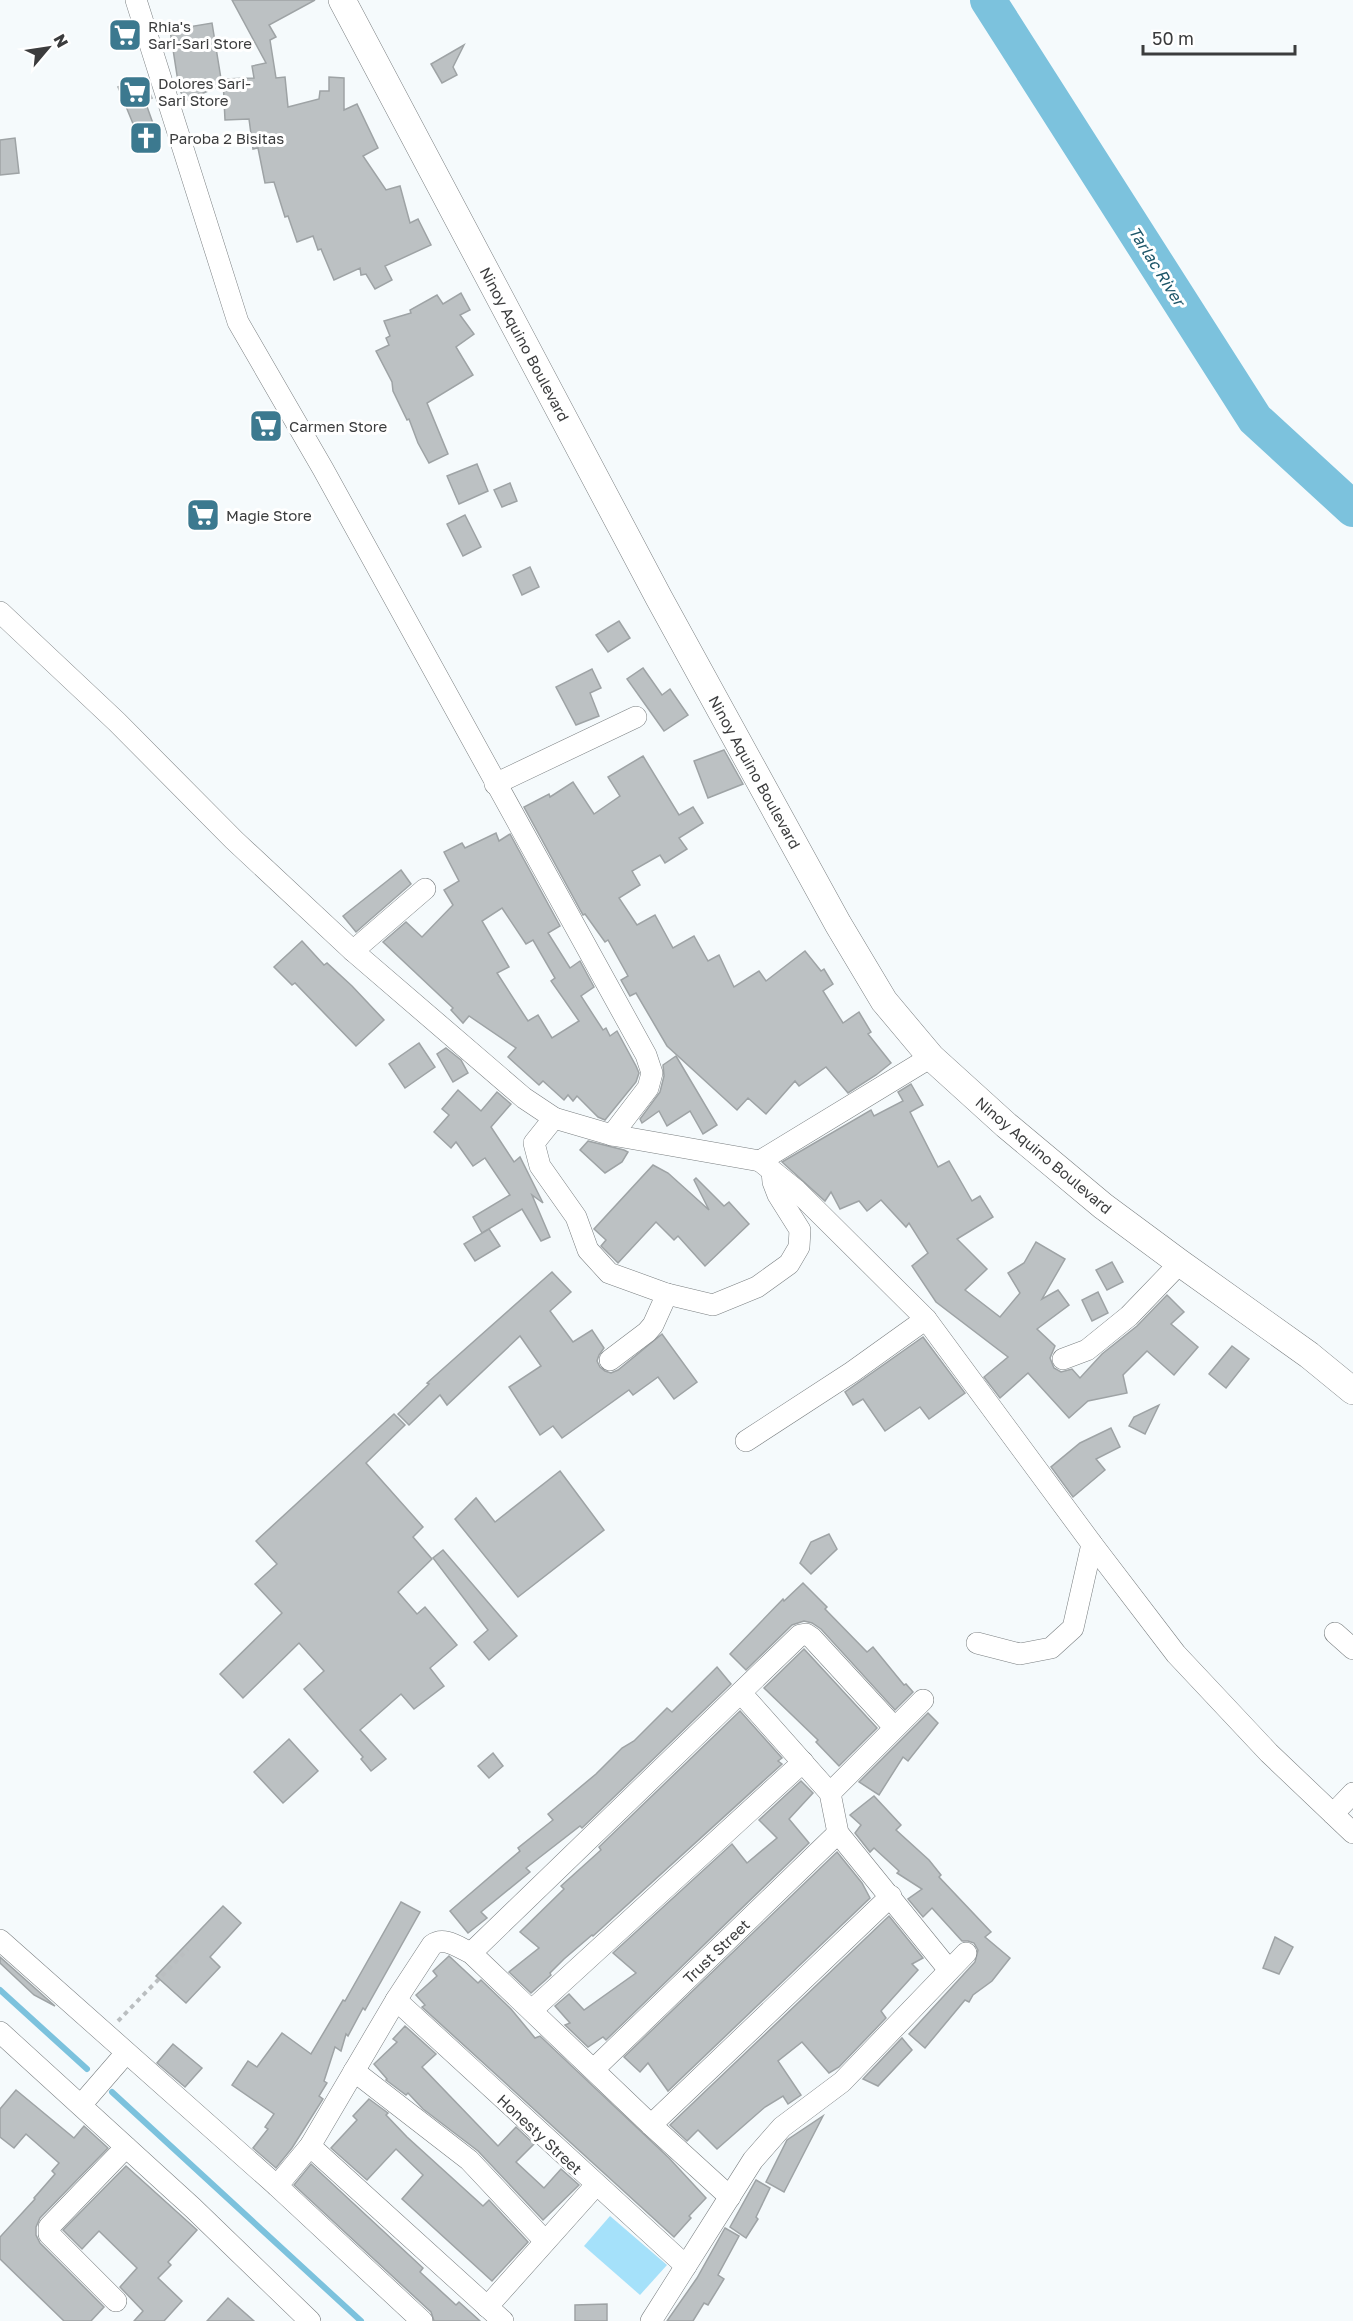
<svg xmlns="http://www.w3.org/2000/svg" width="1353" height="2321" font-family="'Golos Text',sans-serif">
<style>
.green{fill:#a5e1fa}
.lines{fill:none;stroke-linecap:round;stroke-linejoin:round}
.stream{stroke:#7cc2dd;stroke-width:6}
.river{stroke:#7cc2dd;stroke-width:36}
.building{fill:#bcc1c3;stroke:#9ea3a5;stroke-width:1.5;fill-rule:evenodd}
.minor-casing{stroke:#7a7f81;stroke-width:22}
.major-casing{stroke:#7a7f81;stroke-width:28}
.path{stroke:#babec0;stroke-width:4;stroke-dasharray:4.5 4.5;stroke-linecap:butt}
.minor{stroke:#fff;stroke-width:21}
.major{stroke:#fff;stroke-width:27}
.labels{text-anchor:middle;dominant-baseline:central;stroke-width:6;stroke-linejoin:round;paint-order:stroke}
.poi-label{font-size:15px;fill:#3b3c3d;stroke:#fff;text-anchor:start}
.street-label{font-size:15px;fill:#3b3c3d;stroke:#fff}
.water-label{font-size:16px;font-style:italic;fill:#1c5568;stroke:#fff}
</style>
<rect width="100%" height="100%" fill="#f5fafc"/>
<polygon class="green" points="610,2216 667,2265 640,2295 584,2246"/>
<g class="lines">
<g class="stream">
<polyline points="0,1990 87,2069"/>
<polyline points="112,2092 361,2321"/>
</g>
<polyline class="river" points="988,0 1255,419 1353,509"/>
</g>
<g class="building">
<polygon points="232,0 315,0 269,25 276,37 270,40 276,78 285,77 288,107 319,99 320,91 329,91 329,77 344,78 344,110 357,104 378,148 363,156 386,190 400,186 410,223 418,219 431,245 385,266 392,280 375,289 366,274 361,275 360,268 334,280 321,249 318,250 313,236 297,242 288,216 285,217 274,182 265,183 258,148 253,149 249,119 225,120 223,79 254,78 252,66 266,63"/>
<polygon points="128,22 136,42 122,49 112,30"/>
<polygon points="212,23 222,85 185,101 179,88 170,30"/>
<polygon points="464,45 453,67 457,75 442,83 431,64"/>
<polygon points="143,77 152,98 145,101 160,143 138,151 131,133 136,131 118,87"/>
<polygon points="15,138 19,173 0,175 0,140"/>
<polygon points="461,293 470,310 460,315 474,334 456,347 473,375 427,403 448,454 429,463 418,443 409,419 407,420 393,391 392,382 376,351 389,345 386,338 390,336 384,321 411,313 410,310 437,295 443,304"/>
<polygon points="477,464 488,491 459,504 447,476"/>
<polygon points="510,483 517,501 502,507 494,490"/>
<polygon points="465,515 481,547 463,556 447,524"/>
<polygon points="530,567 539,587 522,595 513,575"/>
<polygon points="619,621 630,638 608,652 596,635"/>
<polygon points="643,668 662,695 670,689 688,715 664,731 627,679"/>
<polygon points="592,669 601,688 590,693 599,716 576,725 556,687"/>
<polygon points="724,750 743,784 708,798 694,761"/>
<polygon points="643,756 679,815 693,807 703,823 679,838 687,849 665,863 660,855 632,871 640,885 619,898 637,925 655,915 673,948 694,936 708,961 719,955 734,987 759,971 766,981 805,951 821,971 824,969 833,984 823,991 843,1023 859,1012 871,1032 868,1034 891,1063 876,1075 848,1093 826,1067 799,1086 795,1081 766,1114 748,1098 737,1110 667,1046 636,993 630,996 621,980 628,976 608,940 605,942 585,914 583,915 524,807 549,794 550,797 573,782 594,814 620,796 608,777"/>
<path d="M496,833L499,841L510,834L560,926L548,933L570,968L580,961L594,987L581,996L603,1030L606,1028L610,1036L617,1031L636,1066L639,1073L636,1082L605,1120L598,1117L577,1096L573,1101L568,1095L564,1100L543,1081L539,1085L508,1057L516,1048L469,1016L463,1023L451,1010L453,1008L383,942L406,922L422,937L453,905L444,890L459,881L444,852L462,843L465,848ZM502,908L526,944L533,940L555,978L551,981L579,1021L552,1038L538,1015L528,1021L497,973L509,967L482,921Z"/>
<polygon points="401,870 411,884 356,932 343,916"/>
<polygon points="302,941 324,965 327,963 352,986 384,1020 356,1046 295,983 292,985 274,967"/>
<polygon points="419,1043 435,1067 405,1088 389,1064"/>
<polygon points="446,1048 461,1060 468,1073 453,1082 437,1054"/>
<polygon points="676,1056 717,1125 703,1134 690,1111 667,1126 659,1111 642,1123 640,1119 660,1092 664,1076 663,1065"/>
<polygon points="911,1084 923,1105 910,1112 938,1167 949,1161 972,1201 980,1196 993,1217 957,1239 987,1269 965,1290 1000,1317 1020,1293 1008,1273 1024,1263 1036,1242 1065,1259 1042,1299 1058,1290 1069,1305 1037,1329 1055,1346 1050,1358 1054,1368 1061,1372 1072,1369 1080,1378 1102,1354 1137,1326 1167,1295 1184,1312 1171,1324 1198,1347 1174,1375 1147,1351 1123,1375 1127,1393 1088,1401 1069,1418 1028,1373 1000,1398 984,1377 1008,1357 936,1302 912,1266 928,1253 909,1223 906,1227 881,1200 867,1211 859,1201 840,1209 831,1192 825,1201 782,1162 871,1110 874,1116 903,1101 898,1092"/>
<polygon points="458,1090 481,1111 497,1092 511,1104 491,1127 514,1162 520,1157 543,1203 532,1195 550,1237 541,1241 522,1209 482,1233 473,1217 510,1195 485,1158 473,1166 456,1142 451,1148 434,1132 449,1115 442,1109"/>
<polygon points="588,1141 624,1150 628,1152 622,1162 605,1173 580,1150"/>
<polygon points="653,1165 668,1173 709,1210 694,1180 696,1178 724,1206 729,1202 749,1224 705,1266 678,1236 674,1240 656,1222 618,1263 601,1246 606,1240 594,1229"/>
<polygon points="489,1229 500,1246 475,1261 464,1244"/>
<polygon points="1112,1262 1123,1282 1107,1290 1096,1270"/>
<polygon points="552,1272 571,1292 550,1311 573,1342 592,1330 604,1348 599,1355 597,1361 600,1367 605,1371 611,1373 618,1370 662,1334 697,1382 674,1399 658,1377 633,1395 629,1390 562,1438 553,1426 540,1435 509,1387 541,1366 520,1336 447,1405 440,1395 409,1425 398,1414 429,1384 427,1383"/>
<polygon points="1098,1292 1108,1313 1092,1321 1082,1300"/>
<polygon points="923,1337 965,1393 929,1419 920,1407 885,1431 863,1399 853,1405 845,1392"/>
<polygon points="1232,1346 1249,1359 1226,1388 1209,1374"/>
<polygon points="1159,1405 1145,1434 1129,1426 1134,1417"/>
<polygon points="394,1414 405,1425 366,1463 423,1527 413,1537 432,1559 398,1592 417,1614 425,1607 457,1645 430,1668 444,1686 414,1709 401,1694 360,1730 386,1759 371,1771 361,1759 363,1757 304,1689 324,1671 299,1643 243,1698 220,1674 282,1613 255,1584 277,1564 256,1541"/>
<polygon points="1111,1428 1120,1447 1096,1459 1105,1470 1073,1497 1051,1467 1080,1443"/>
<polygon points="560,1471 604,1530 518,1597 455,1519 476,1498 495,1522"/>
<polygon points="829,1534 837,1549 811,1574 800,1563 811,1542"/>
<polygon points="443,1550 517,1636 489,1660 474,1642 488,1630 433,1558"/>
<polygon points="803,1583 827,1607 825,1609 867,1652 873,1647 904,1685 906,1684 913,1692 895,1710 821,1629 812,1623 804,1621 792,1625 746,1670 730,1654 783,1599 784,1601"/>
<polygon points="804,1649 877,1728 839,1766 816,1742 818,1740 764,1688"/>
<polygon points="717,1667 731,1684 582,1828 580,1826 526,1868 530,1872 481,1912 487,1918 468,1933 450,1911 520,1851 518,1848 553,1820 548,1814 596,1774 622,1748 634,1741 667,1708 672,1712"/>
<polygon points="740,1711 782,1758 778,1761 782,1764 593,1936 592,1935 564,1959 550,1973 551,1975 531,1993 509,1972 539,1948 520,1932 564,1889 561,1886 601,1850 599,1847"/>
<polygon points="928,1713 938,1723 908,1761 903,1757 879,1795 859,1782"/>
<polygon points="289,1739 318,1771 283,1803 254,1772"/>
<polygon points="493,1753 503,1766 489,1778 478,1766"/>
<polygon points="801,1781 813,1793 789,1819 809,1843 606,2040 603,2037 588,2047 565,2025 570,2023 555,2006 569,1994 584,2010 636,1973 613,1953 732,1844 747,1863 777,1838 759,1820"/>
<polygon points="874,1796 901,1825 896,1830 929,1860 941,1875 939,1877 991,1932 985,1937 1010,1958 992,1981 973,1995 969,2002 965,2000 925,2048 909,2034 975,1962 978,1950 974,1943 968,1941 962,1941 932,1908 923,1917 908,1899 922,1889 897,1873 899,1871 874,1848 870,1852 855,1833 861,1825 850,1815"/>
<polygon points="837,1852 862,1883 870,1898 668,2091 648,2063 640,2072 624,2057"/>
<polygon points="401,1902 420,1912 365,2010 363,2008 348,2036 346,2034 341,2051 335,2047 324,2081 327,2083 319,2096 323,2099 292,2148 276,2168 253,2148 268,2129 265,2127 274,2114 232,2085 248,2061 257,2067 282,2033 311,2054 343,2000 345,2001"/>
<polygon points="223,1906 241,1923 210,1957 220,1967 186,2003 156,1976"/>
<polygon points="889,1916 923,1958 912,1964 918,1970 881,2011 886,2018 839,2067 829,2073 802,2042 778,2061 801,2095 788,2104 783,2096 765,2107 717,2149 698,2130 687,2141 670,2125"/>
<polygon points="1275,1937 1293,1947 1279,1974 1263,1968"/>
<polygon points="449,1956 478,1983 481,1980 511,2009 535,2038 540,2036 669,2158 706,2198 689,2216 691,2218 674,2237 422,2007 425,2005 416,1995 437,1976 433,1971"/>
<polygon points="0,1958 0,1957 55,2006 34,1995 0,1963"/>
<polygon points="405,2026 436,2054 422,2067 498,2146 516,2127 534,2144 516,2162 544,2188 561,2169 579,2185 543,2220 478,2151 423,2109 408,2093 406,2095 386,2080 387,2079 374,2064 397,2042 393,2039"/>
<polygon points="902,2038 912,2050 878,2086 863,2079"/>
<polygon points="173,2044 202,2068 185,2087 157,2063"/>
<polygon points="16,2090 74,2138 84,2126 108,2148 40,2218 36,2227 36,2235 40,2243 104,2307 91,2321 64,2321 0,2259 0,2237 35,2199 34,2198 55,2174 52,2171 59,2163 26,2134 14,2148 0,2137 0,2109"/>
<polygon points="369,2099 388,2113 386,2115 407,2137 483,2206 489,2200 528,2242 492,2281 402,2199 423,2175 396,2149 367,2180 331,2148 357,2120 353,2116"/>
<polygon points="823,2116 784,2192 766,2182 787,2140"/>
<polygon points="311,2164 423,2268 420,2272 456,2305 459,2302 480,2321 434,2321 431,2312 294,2185"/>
<polygon points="126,2166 197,2230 168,2262 171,2265 158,2278 182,2301 164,2321 134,2321 143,2311 120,2287 137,2268 99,2231 82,2249 63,2230"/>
<polygon points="756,2180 770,2188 756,2217 758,2219 746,2238 730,2227"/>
<polygon points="725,2228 739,2236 718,2275 724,2279 708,2305 704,2303 693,2321 667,2321 697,2278"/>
<polygon points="228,2298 254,2321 207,2321"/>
<polygon points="607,2304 607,2321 575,2321 575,2305"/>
</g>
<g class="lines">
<g class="minor-casing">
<g id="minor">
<polyline points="136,0 238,322 323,469 646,1055 652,1073 648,1088 612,1135"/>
<polyline points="0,612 117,722 234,840 353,951 524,1098 554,1118 612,1135 760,1161 931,1057"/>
<polyline points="495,784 636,717"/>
<polyline points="353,951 425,889"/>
<polyline points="554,1118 534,1143 540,1166 576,1217 588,1250 609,1273 667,1294 713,1305 757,1287 789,1264 799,1247 800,1230 778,1195 773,1182 772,1171"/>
<polyline points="760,1161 796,1190 926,1319 1092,1544 1176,1654 1269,1753 1353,1833"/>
<polyline points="1063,1359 1087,1350 1129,1316 1180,1263"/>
<polyline points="610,1360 647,1332 653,1325 667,1294"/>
<polyline points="746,1441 852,1372 926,1319"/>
<polyline points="1335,1633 1353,1649"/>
<polyline points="977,1643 1020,1654 1051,1648 1073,1628 1092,1544"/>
<polyline points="741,1693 830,1793 838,1833 949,1970"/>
<polyline points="830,1793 923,1700"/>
<polyline points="1333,1814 1353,1793"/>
<polyline points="0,1940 277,2186 422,2321"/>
<polyline points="471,1953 800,1635 806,1634 812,1638 894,1727"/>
<polyline points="396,2000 686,2266"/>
<polyline points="532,2010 803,1762"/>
<polyline points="0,2032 193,2208 310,2321"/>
<polyline points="594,2069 838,1833"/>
<polyline points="354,2071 469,2160 545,2241"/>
<polyline points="81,2105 126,2053"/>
<polyline points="651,2125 891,1896"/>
<polyline points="310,2146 503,2321"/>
<path d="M277,2186L310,2146L396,2000L432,1945C444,1936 458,1947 471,1953L651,2125L730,2197"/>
<polyline points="116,2301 49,2234 49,2227 126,2147"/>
<polyline points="487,2307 596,2185"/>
<polyline points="651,2321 753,2160 782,2127 842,2082 966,1953"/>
</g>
</g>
<g class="major-casing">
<polyline id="major" points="342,0 659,598 838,924 884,1001 931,1057 1006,1125 1103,1206 1180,1263 1309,1355 1353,1391"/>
</g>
<polyline class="path" points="118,2021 188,1949"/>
<use href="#minor" class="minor"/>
<use href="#major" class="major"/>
</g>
<defs>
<g id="supermarket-square" transform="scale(1.725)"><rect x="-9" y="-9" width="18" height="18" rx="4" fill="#3c798f" stroke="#fff"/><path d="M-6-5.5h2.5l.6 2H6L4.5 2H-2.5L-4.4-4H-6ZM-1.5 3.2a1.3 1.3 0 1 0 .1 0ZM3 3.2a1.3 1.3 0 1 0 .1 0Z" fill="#fff"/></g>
<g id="church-square" transform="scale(1.725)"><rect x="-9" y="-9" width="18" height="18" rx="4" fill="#3c798f" stroke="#fff"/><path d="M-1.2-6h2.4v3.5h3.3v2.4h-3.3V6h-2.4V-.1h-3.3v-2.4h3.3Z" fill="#fff"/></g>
</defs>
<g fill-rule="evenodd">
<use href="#supermarket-square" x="125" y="35"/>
<use href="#supermarket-square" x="135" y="92"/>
<use href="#church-square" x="146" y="138"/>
<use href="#supermarket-square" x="266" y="426"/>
<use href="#supermarket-square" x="203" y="515"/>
</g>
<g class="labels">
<g class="poi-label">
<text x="148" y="26">Rhia's<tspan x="148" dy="17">Sari-Sari Store</tspan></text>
<text x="158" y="83">Dolores Sari-<tspan x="158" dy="17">Sari Store</tspan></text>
<text x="169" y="138">Paroba 2 Bisitas</text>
<text x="289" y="426">Carmen Store</text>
<text x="226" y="515">Magie Store</text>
</g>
<g class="street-label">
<text transform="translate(525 344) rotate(62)">Ninoy Aquino Boulevard</text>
<text transform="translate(755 772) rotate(61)">Ninoy Aquino Boulevard</text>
<text transform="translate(1044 1155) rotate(40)">Ninoy Aquino Boulevard</text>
<text transform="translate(716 1951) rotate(-44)">Trust Street</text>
<text transform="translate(540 2134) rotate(43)">Honesty Street</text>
</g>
<g class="water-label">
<text transform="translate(1157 266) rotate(58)">Tarlac River</text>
</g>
</g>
<g transform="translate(48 48) rotate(61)" stroke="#ffffff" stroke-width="4.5" paint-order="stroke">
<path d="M0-4.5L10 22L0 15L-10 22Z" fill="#3b3c3d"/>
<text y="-9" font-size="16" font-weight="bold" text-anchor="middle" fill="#3b3c3d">N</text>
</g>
<path d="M1143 45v9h152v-9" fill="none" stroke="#3b3c3d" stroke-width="3"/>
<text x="1152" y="45" font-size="18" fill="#3b3c3d" stroke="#ffffff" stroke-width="4.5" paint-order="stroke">50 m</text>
</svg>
